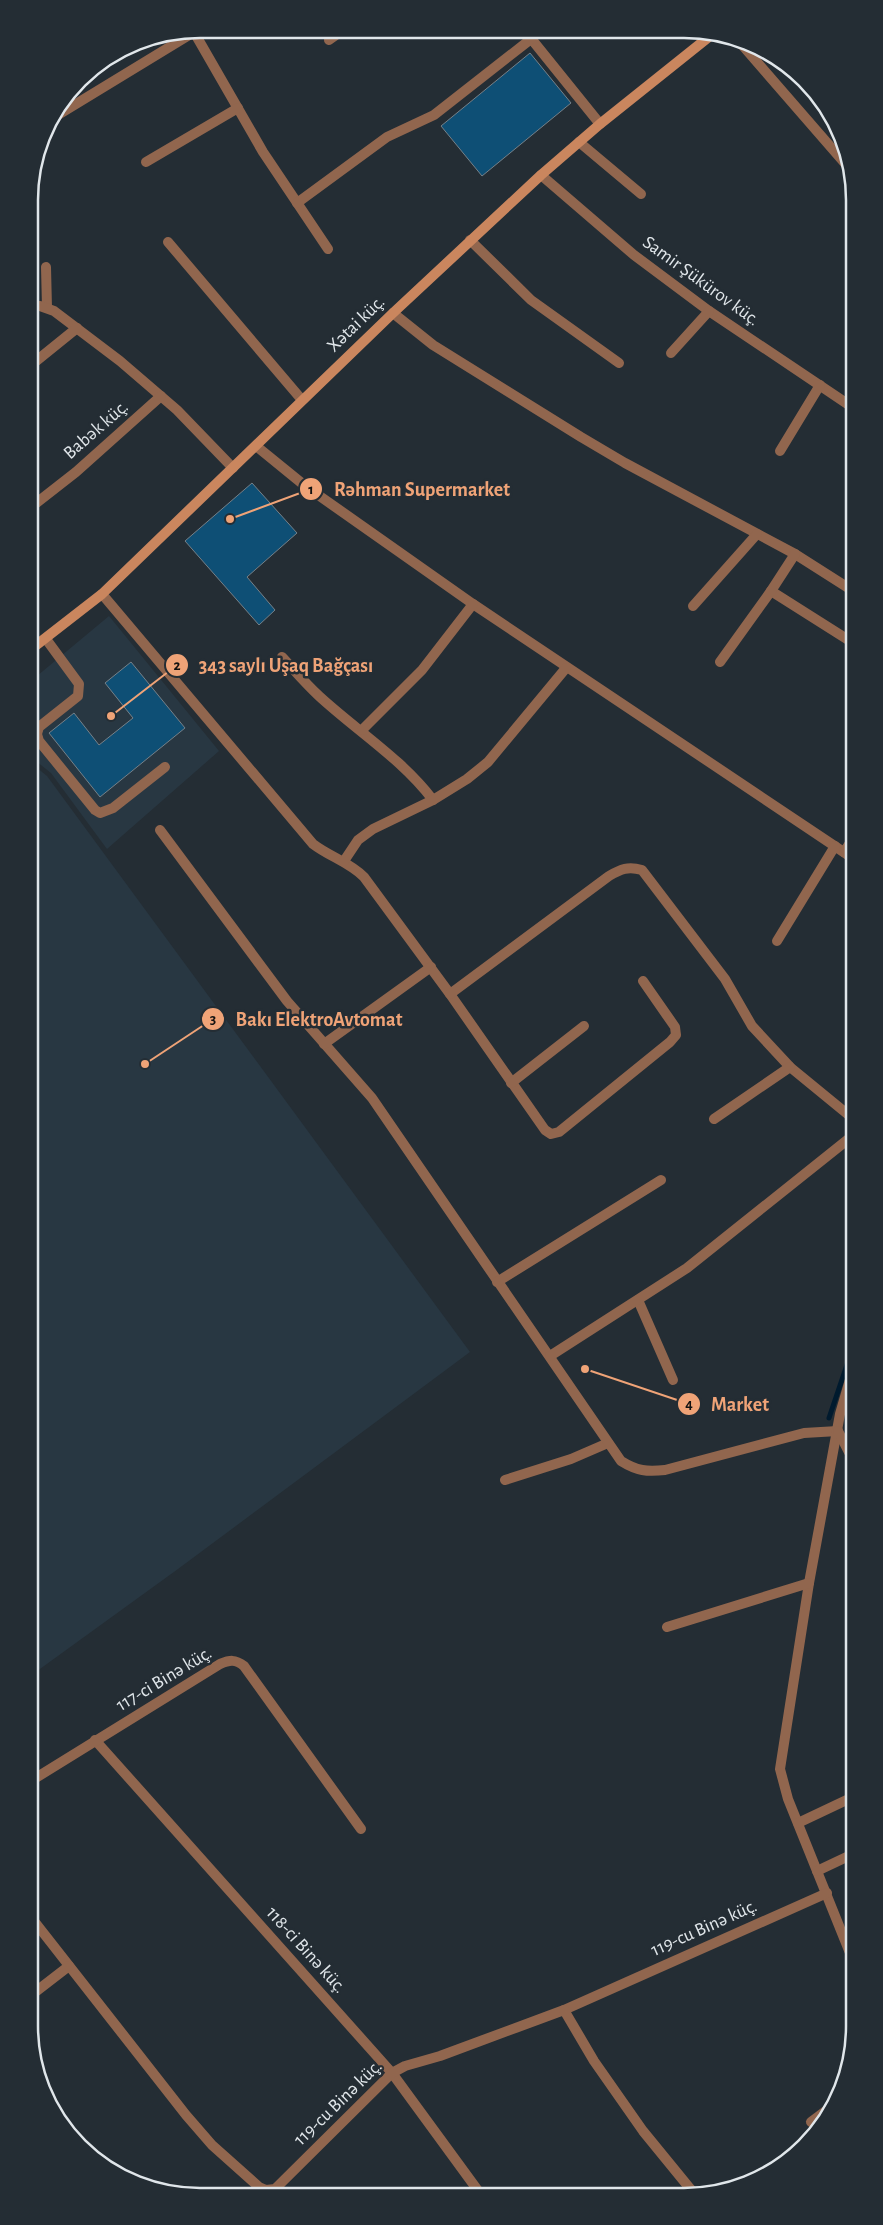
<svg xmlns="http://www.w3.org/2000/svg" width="883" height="2225" font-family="'Alegreya Sans',sans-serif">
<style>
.built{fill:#283742}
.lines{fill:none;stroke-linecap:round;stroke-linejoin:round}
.stream{stroke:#001a2e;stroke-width:5}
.building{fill:#0e4f75;stroke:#768189}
.lane{stroke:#91664e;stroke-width:10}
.street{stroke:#91664e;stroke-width:10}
.secondary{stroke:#ca865e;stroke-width:10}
.rail-casing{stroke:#888f95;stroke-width:5.5}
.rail{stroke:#242d34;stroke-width:4;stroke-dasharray:11;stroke-linecap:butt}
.labels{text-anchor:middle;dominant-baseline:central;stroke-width:5;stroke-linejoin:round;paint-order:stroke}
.street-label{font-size:19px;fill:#e0e6ea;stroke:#242d34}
.rim{fill:none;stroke:#e0e6ea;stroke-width:2.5}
.leader{fill:none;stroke:#efa377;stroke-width:2}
.callout-dot{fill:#efa377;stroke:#242d34;stroke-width:2}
.mark-label{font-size:15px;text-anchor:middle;font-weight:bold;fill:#111}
.callout-label{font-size:20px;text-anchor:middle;font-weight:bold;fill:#efa377;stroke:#242d34;stroke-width:5;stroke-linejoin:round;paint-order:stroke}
</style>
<rect width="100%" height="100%" fill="#242d34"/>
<g class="built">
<polygon points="109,616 219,751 107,849 51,773 31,757 31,681"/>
<polygon points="31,763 47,776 470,1352 178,1569 33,1674"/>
</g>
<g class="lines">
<polyline class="stream" points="829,1418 852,1350"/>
</g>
<g class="building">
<polygon points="530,53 571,103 482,176 441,126"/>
<polygon points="252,483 297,533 247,577 275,610 259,625 185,541"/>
<polygon points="131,662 185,728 100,797 49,733 74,713 99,745 133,718 105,683"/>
<polygon points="852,1421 852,1433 846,1428"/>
</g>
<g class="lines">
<g class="lane">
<polyline points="579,142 641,194"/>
<polyline points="46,639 79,684 78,696 39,727 37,734 39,741 95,810 100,813 113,808 165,767"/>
<polyline points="505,1480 571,1459 608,1443"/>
</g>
<g class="street">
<polyline points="525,31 600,124"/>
<polyline points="194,32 263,152 328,249"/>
<polyline points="737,39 849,168"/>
<polyline points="329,40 343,30"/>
<polyline points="48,121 199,29"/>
<polyline points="146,162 238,108"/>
<polyline points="541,175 634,255 709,311 849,405"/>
<polyline points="297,203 387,137 434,115 531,39"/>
<polyline points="470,240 531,300 619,363"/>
<polyline points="168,242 302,400"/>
<polyline points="46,267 47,308"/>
<polyline points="29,306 40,306 54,311 120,361 177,410 233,468"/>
<polyline points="393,313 433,345 581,437 625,463 795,554 850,589"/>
<polyline points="671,353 709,311"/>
<polyline points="30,366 77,328"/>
<polyline points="256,446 304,485 473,604 851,857"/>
<polyline points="780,451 820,385"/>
<polyline points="30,508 76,472 161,396"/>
<polyline points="771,591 850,641"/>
<path d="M102,594L313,844C330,857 349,862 364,877L450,994L545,1130L551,1134L559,1132L670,1042L676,1035L675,1027L643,981"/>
<polyline points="693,606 757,534"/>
<path d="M282,657C294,670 306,684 319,696C357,731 402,759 433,800"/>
<polyline points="720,662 771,591 795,554"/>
<polyline points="362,730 422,670 473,604"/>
<path d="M160,830L287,1001L372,1098L621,1461C637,1471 647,1472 665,1470L804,1433L838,1431"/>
<polyline points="844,852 850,843"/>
<polyline points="344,861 358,840 373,829 433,800 467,779 488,762 566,668"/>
<polyline points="777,941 835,846"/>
<path d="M450,994L609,876C621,869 628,866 642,870L725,979L752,1026L790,1067L851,1117"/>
<polyline points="324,1044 431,967"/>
<polyline points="511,1083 584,1026"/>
<polyline points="714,1119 790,1067"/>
<polyline points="497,1282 661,1180"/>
<polyline points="638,1300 673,1380"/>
<polyline points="550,1356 687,1268 851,1137"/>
<polyline points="852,1373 840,1414 809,1583 780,1769 788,1799 854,1963"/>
<polyline points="838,1431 852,1458"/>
<polyline points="667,1627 809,1583"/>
<polyline points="95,1740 392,2073 479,2192"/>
<path d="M34,1779L220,1664C230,1660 235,1659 244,1666L361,1829"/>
<polyline points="798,1823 853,1797"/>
<polyline points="817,1871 853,1854"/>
<polyline points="34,1921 186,2115 212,2145 259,2187 266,2190 275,2189 392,2073 405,2066 440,2056 564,2010 827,1893"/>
<polyline points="34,1993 69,1966"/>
<polyline points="564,2010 594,2061 643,2131 692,2191"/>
<polyline points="811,2122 831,2107"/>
</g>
<polyline class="secondary" points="30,650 102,594 393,313 541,175 600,124 715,32"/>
<g class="rail-casing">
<polyline id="rail" points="83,75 144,40"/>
</g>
<use href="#rail" class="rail"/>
</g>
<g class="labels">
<g class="street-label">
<text transform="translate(701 281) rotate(36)">Samir Şükürov küç.</text>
<text transform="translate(356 324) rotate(-44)">Xətai küç.</text>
<text transform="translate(96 430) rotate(-41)">Babək küç.</text>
<text transform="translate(164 1679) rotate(-31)">117-ci Binə küç.</text>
<text transform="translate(704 1928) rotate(-24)">119-cu Binə küç.</text>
<text transform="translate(306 1950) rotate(48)">118-ci Binə küç.</text>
<text transform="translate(338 2103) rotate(-44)">119-cu Binə küç.</text>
</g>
</g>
<path d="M0 0H883V2225H0ZM200 38H684A162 162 0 0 1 846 200V2026A162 162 0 0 1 684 2188H200A162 162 0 0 1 38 2026V200A162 162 0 0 1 200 38Z" fill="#242d34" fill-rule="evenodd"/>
<path class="rim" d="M200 38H684A162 162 0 0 1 846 200V2026A162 162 0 0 1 684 2188H200A162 162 0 0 1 38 2026V200A162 162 0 0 1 200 38Z"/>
<path class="leader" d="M230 519L311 489M111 716L177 665M145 1064L213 1019M585 1369L689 1404"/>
<g class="callout-dot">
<circle cx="230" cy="519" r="5"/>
<circle cx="111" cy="716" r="5"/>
<circle cx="145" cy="1064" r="5"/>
<circle cx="585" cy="1369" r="5"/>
<circle cx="311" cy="489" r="12"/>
<circle cx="177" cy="665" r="12"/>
<circle cx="213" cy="1019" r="12"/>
<circle cx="689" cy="1404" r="12"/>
</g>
<g class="mark-label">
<text x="311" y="494">1</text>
<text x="177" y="670">2</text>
<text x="213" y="1024">3</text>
<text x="689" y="1409">4</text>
</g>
<g class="callout-label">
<text x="422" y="496">Rəhman Supermarket</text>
<text x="286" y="672">343 saylı Uşaq Bağçası</text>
<text x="319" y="1026">Bakı ElektroAvtomat</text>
<text x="740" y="1411">Market</text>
</g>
</svg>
